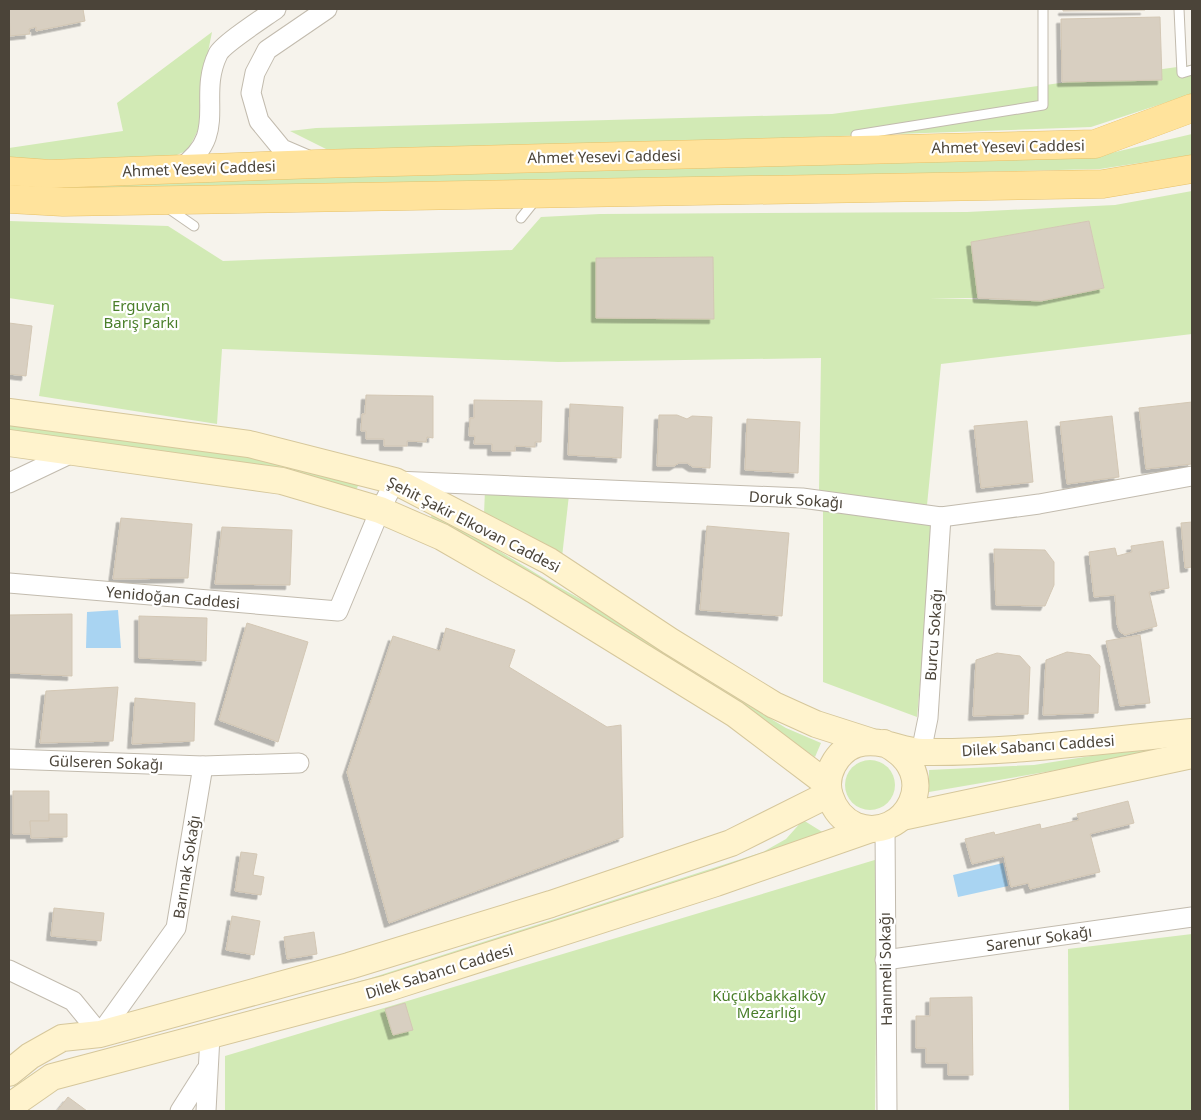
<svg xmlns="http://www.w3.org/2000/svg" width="1201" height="1120" font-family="'Noto Sans',sans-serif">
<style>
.green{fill:#d2eab5;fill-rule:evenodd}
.water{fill:#a9d4f2}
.building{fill:#d8cfc1;stroke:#d3c7b4;filter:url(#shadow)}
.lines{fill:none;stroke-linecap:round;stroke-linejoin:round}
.lane-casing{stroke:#c2bbae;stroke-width:11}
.street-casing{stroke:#c2bbae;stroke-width:21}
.secondary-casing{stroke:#d6c79b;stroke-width:28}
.primary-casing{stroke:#e6c16a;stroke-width:29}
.lane{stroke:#fff;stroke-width:9}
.street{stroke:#fff;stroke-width:19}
.secondary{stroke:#fff3cd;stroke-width:26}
.primary{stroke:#ffe39c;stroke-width:28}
.labels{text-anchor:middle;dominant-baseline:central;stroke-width:4.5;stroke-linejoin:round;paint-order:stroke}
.street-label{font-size:15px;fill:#4b4439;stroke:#fff}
.park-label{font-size:15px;fill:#4a7f2a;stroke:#fff}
</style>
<defs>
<filter id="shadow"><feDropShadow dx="-4.5" dy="4.5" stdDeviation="0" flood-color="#0004"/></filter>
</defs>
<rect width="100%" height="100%" fill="#f6f3ec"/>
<g class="green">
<polygon points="212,32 204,72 200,126 188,150 157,164 9,158 9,148 123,131 117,103"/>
<polygon points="1192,65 1192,94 1091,127 369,153 326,149 290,131 316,128 832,114"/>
<polygon points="1192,134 1192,155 1100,169 119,192 9,188 9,177 307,177 1094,157"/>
<path d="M1192,191V334L941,364L927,505L819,491L821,358L558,362L222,349L217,424L39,396L54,305L9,298V221L168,226L223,261L512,250L541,217L600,214L967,212L1115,205ZM1089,221L1104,288L1041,301L930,298H978L971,242ZM713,257V319L596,318V258Z"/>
<polygon points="9,422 286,463 360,482 356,490 9,431"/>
<polygon points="485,490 569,495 562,557 484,514"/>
<polygon points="433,510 550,582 604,612 689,669 786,728 821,743 815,757 746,711 431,517"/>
<polygon points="823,510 935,521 917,717 823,682"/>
<polygon points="1192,740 1192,747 929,792 929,770 1034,765"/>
<circle cx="870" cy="785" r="25"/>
<polygon points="803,820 832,838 9,1099 9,1090 35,1072 88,1054 368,979 763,852 786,839"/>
<polygon points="878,859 875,1111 225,1111 225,1056"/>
<polygon points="1192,934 1192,1111 1069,1111 1068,949"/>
</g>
<g class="water">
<polygon points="118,610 121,648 86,648 87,612"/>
<polygon points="1003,863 1008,886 958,897 953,875"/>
</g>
<g class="building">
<polygon points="9,9 83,9 85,21 36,31 36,27 29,29 30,34 10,36"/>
<polygon points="1063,9 1145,9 1145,10 1063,11"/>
<polygon points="1160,17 1162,80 1062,82 1061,19"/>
<polygon points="1089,221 1104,288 1041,301 978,298 971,242"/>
<polygon points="713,257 714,319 596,318 596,258"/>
<polygon points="9,323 32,326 26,376 9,374"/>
<polygon points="366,395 433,396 433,438 427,437 426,442 407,441 407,446 384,446 384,439 366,439 366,431 361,431 362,414 365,414"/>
<polygon points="474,400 542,401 541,442 535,442 535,447 515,446 515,451 492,451 492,444 474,444 475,436 469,436 470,418 474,418"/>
<polygon points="1192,402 1192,464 1146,469 1139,408"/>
<polygon points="570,404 623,407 621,458 568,455"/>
<polygon points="659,415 677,415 687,419 692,416 712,417 710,468 693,467 687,463 679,463 674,466 657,466"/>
<polygon points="1112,416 1119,477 1067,484 1060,422"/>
<polygon points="747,419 800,422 798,473 745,470"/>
<polygon points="1027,421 1033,482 981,488 974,426"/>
<polygon points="121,518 192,524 188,578 113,579"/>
<polygon points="1192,522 1192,567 1185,568 1181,523"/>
<polygon points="707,526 789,533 782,616 700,610"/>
<polygon points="222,527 292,530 290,585 215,584"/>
<polygon points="1163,541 1169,588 1149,592 1157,626 1125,635 1120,632 1117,624 1115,595 1094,597 1089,552 1115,548 1117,556 1132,552 1131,546"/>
<polygon points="994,549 1045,550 1054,562 1054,585 1045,606 996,605"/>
<polygon points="72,614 72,676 9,673 9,615"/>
<polygon points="139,616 207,618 206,661 139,658"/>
<polygon points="247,623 308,642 278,742 219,720"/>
<polygon points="446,628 515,650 509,667 607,727 621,725 623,837 389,923 347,772 393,636 440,651"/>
<polygon points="1140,635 1150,703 1120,706 1106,641"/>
<polygon points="1067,652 1090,655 1100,666 1098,713 1043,715 1046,660"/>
<polygon points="997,653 1020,656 1030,667 1028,714 973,716 976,660"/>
<polygon points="118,687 113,741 40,743 46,691"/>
<polygon points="135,698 195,703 194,741 132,744"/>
<polygon points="13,791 49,791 49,821 30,821 31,834 13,834"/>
<polygon points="1128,801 1134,823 1090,834 1100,872 1030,889 1028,883 1011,887 1004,856 972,864 965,839 994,832 995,835 1040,824 1041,829 1079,820 1077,814"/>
<polygon points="49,814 67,814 67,837 31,838 30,821 49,821"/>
<polygon points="241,852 257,854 253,875 264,877 261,895 235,891"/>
<polygon points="54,908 104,913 101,941 51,936"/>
<polygon points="232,916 260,921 254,955 226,950"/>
<polygon points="314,932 317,954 287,959 284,937"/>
<polygon points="972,997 973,1075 948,1075 948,1063 926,1063 926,1048 916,1048 916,1016 930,1016 930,998"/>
<polygon points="405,1003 413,1030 393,1035 385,1009"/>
<polygon points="68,1097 87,1111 57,1111"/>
</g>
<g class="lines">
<g class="lane-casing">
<g id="lane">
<polyline points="1179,9 1182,73 1192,70"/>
<polyline points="856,135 1043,105 1043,9"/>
<polyline points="168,208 194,226"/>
<polyline points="521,218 537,198"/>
</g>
</g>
<g class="street-casing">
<g id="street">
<polyline points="310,161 282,149 259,121 251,93 255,73 267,50 327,9"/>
<path d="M179,169C231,134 196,99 218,54C223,44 265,17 276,9"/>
<polyline points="9,483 72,453"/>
<polyline points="9,583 338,611 380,510 395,481 802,498 941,517 1039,504 1192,476"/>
<polyline points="921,752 928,718 941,517"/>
<polyline points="9,759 203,766 299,763"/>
<polyline points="885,827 887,1111"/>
<polyline points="885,960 1192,917"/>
<polyline points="9,970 73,1001 100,1034 176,928 203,766"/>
<polyline points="180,1111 206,1070"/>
<polyline points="206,1111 210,1036"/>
</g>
</g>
<g class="secondary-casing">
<g id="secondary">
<polyline points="9,412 249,444 395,481 549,561 670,641 774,705 816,724 869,741"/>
<polyline points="9,443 282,481 380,510 442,537 534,590 735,714 826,783"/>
<path d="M884,743C946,773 905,844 856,826C843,820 834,809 830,796C823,776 836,751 857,744C881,737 900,752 923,752C1013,753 1103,740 1192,732"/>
<polyline points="902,817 1192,755"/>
<polyline points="9,1073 30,1056 62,1038 100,1034 349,966 551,904 731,843 829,794"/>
<polyline points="9,1107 52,1077 388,988 716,883 871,829"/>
</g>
</g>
<g class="primary-casing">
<g id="primary">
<polyline points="9,171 50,174 316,164 1095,144 1192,108"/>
<polyline points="9,199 63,202 1103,184 1192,169"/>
</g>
</g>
<use href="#lane" class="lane"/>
<use href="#street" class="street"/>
<use href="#secondary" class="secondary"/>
<use href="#primary" class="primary"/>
</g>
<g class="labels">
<g class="street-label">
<text transform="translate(1008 146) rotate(-1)">Ahmet Yesevi Caddesi</text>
<text transform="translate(604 156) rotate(-1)">Ahmet Yesevi Caddesi</text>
<text transform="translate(199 168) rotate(-2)">Ahmet Yesevi Caddesi</text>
<text transform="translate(796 499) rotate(4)">Doruk Sokağı</text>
<text transform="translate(474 524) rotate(27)">Şehit Şakir Elkovan Caddesi</text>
<text transform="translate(173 597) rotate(5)">Yenidoğan Caddesi</text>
<text transform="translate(933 635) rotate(-86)">Burcu Sokağı</text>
<text transform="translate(1038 745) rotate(-4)">Dilek Sabancı Caddesi</text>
<text transform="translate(106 762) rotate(2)">Gülseren Sokağı</text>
<text transform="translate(186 867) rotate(-81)">Barınak Sokağı</text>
<text transform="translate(1039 938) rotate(-8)">Sarenur Sokağı</text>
<text transform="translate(885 969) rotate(-91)">Hanımeli Sokağı</text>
<text transform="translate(439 971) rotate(-17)">Dilek Sabancı Caddesi</text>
</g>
<g class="park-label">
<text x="141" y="305">Erguvan<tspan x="141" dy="17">Barış Parkı</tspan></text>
<text x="769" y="995">Küçükbakkalköy<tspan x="769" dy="17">Mezarlığı</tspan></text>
</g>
</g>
<rect width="1201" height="1120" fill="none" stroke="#4b4439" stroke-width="20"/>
</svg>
